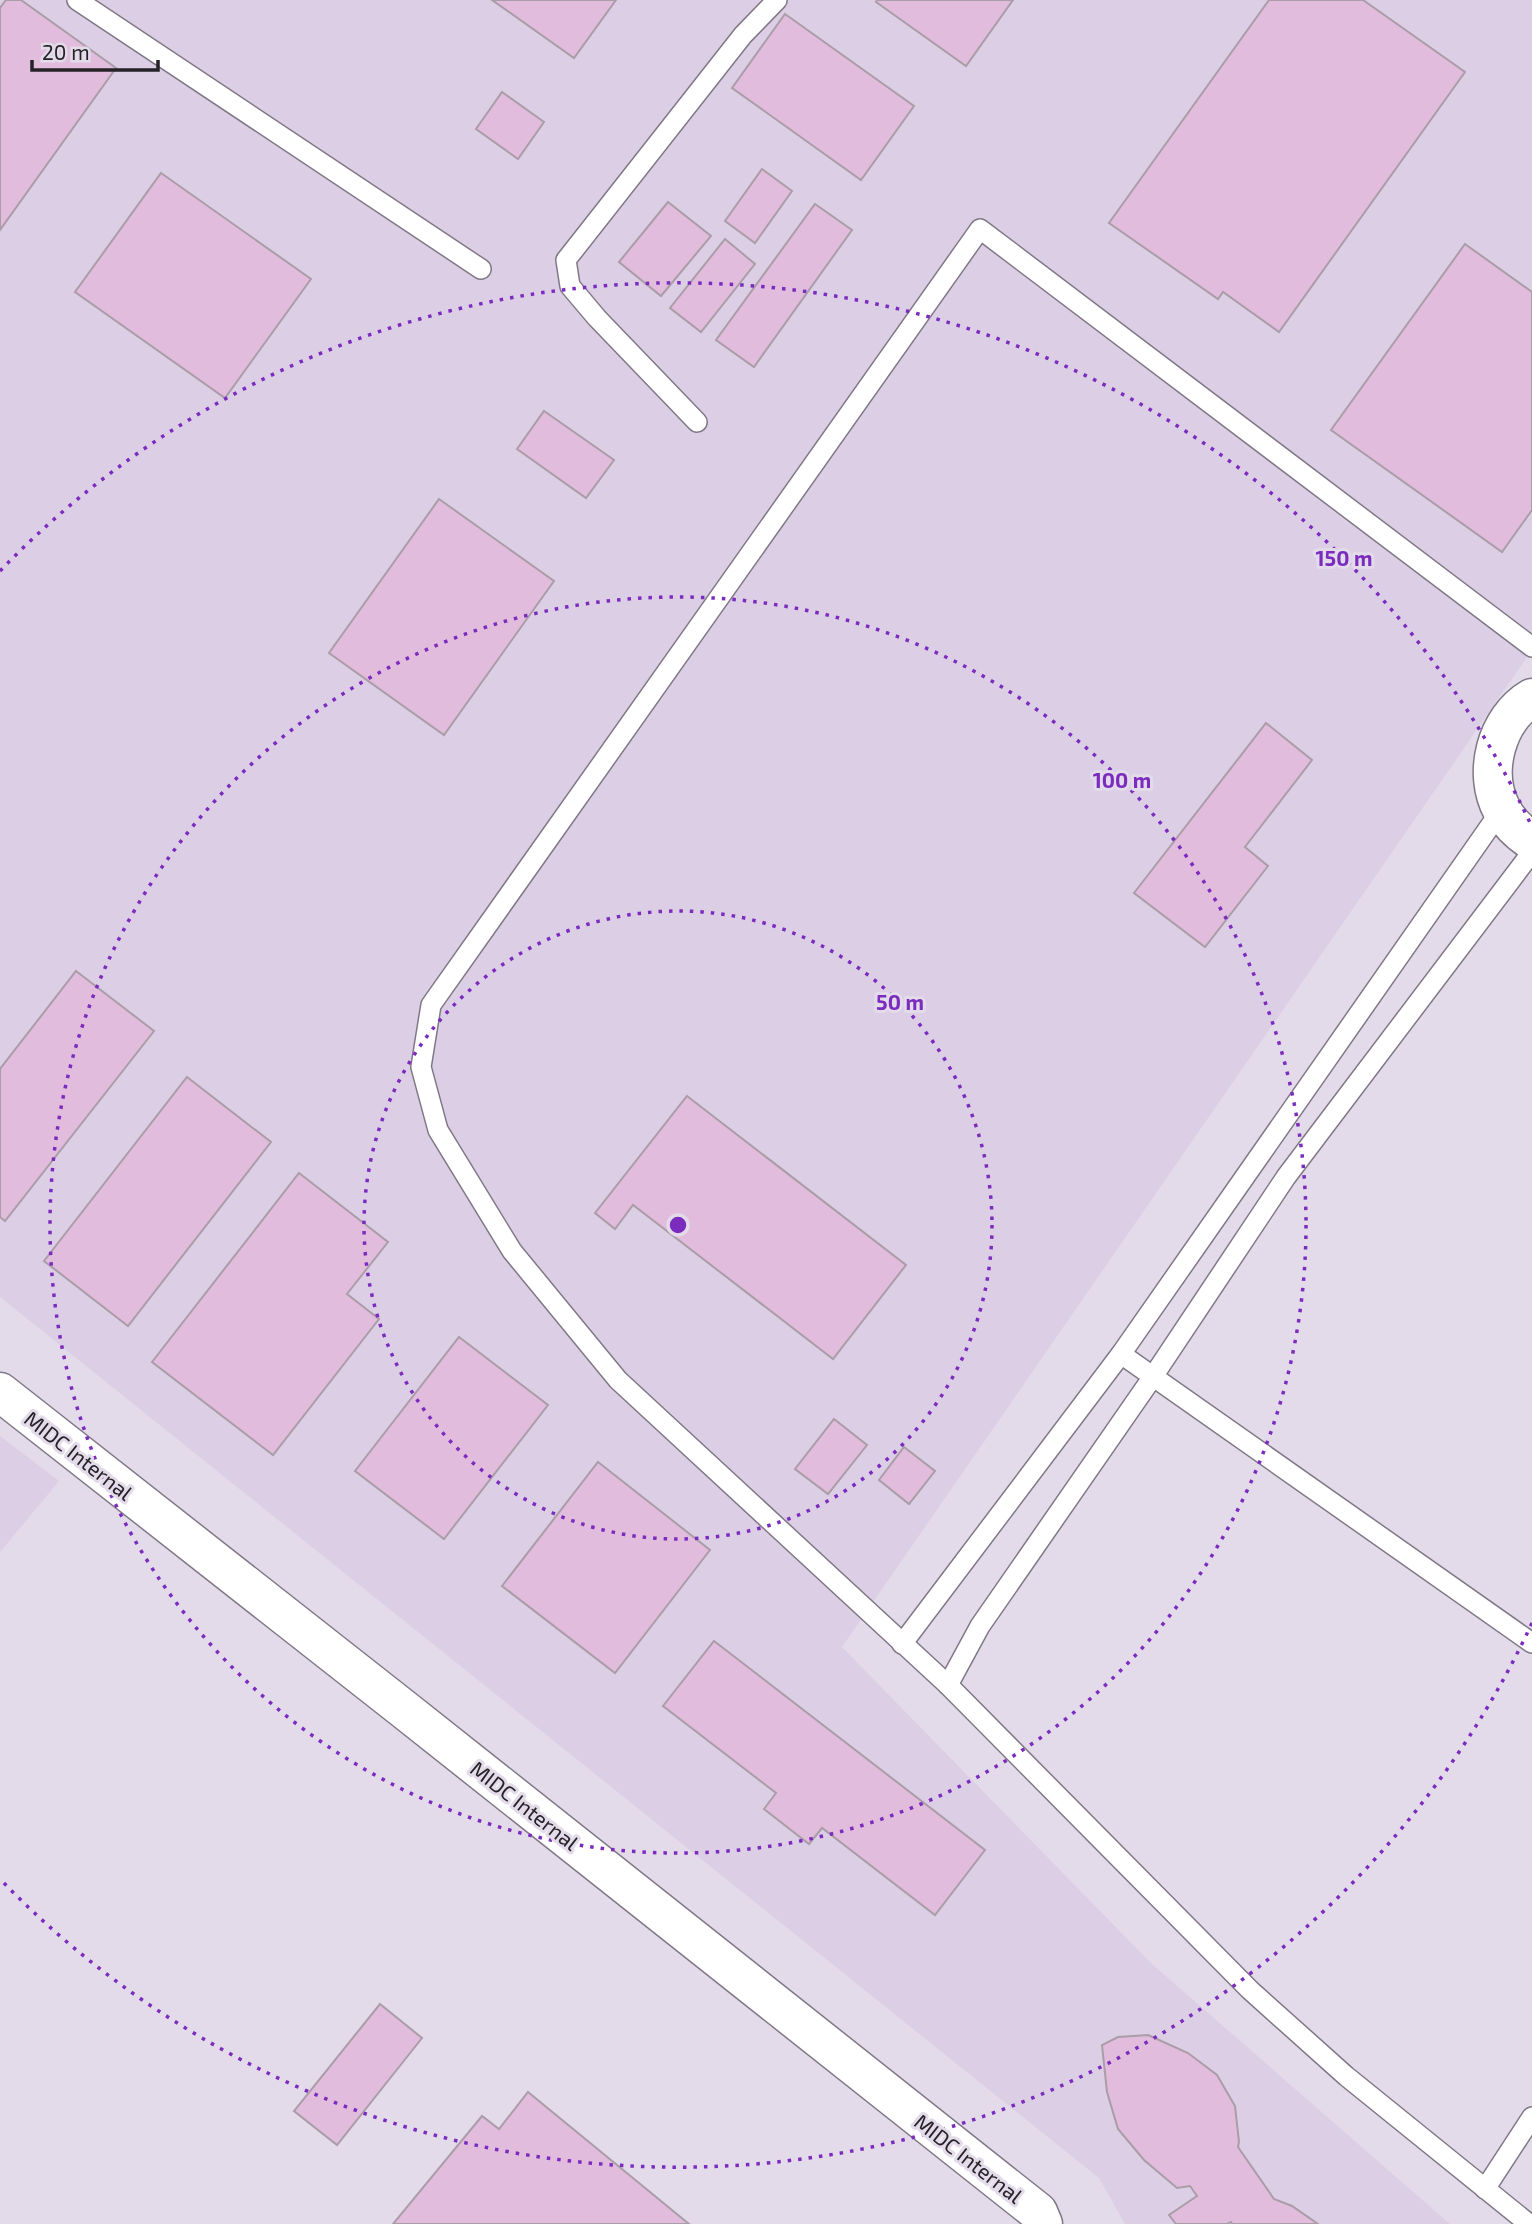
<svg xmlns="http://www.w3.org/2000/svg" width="1532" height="2224" font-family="'Exo 2',sans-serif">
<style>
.built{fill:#dccfe5}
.building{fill:#e2bcdc;stroke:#aa9da8;stroke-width:2}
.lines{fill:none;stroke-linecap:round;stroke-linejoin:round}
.lane-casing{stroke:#807886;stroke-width:22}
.street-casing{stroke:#807886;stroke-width:41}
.secondary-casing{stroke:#807886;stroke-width:41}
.lane{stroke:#fff;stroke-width:19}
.street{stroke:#fff;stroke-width:38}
.secondary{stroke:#fff;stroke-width:38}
.ring{fill:none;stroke:#7b2cbf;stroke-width:3.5;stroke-dasharray:3.5 7}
.labels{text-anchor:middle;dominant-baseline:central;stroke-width:6;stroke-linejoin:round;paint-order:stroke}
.street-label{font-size:21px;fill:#252227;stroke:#e3dbea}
.centre{fill:#7b2cbf;stroke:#e3dbea;stroke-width:3.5}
.ring-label{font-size:21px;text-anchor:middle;font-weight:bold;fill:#7b2cbf;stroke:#e3dbea;stroke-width:6;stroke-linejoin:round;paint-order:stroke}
</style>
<rect width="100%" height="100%" fill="#e3dbea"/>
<g class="built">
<polygon points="0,0 1532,0 1532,650 842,1647 1151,1963 1450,2224 1125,2224 1099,2178 0,1297"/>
<polygon points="0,1436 59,1481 0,1552"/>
</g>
<g class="building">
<polygon points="6,0 21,0 116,68 0,230 0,8"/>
<polygon points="492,0 616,0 574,58"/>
<polygon points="877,0 1013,0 966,66 876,2"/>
<polygon points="1269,0 1363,0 1465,72 1279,332 1223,292 1218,299 1109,223"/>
<polygon points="785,14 914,106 861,180 732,88"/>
<polygon points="502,92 544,122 518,159 476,129"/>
<polygon points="762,169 792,191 755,243 725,221"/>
<polygon points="161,173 311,279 225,398 75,292"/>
<polygon points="668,202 711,236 661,296 619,262"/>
<polygon points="815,204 852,230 754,367 716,340"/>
<polygon points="725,239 755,264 701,332 670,308"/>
<polygon points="1465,244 1532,292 1532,510 1502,552 1331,430"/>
<polygon points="544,411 614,460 586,498 517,449"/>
<polygon points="439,499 554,581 444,735 329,653"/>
<polygon points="1266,723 1312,760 1245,847 1268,866 1205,947 1134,893"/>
<polygon points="76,971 154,1031 5,1221 0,1217 0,1069"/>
<polygon points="187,1077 271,1142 128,1326 44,1261"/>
<polygon points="687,1096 906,1265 833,1359 633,1205 615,1229 595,1213"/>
<polygon points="299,1173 388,1242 347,1294 379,1319 273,1455 152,1362"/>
<polygon points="459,1337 548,1405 444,1539 355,1471"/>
<polygon points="834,1419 867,1445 828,1494 795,1469"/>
<polygon points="904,1447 935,1471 909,1504 879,1480"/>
<polygon points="598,1462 710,1550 615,1673 502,1586"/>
<polygon points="714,1641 985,1850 935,1915 822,1828 809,1844 764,1809 776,1793 663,1706"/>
<polygon points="380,2004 422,2038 337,2145 294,2111"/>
<polygon points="1148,2035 1188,2053 1217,2075 1235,2106 1239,2142 1238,2147 1274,2199 1292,2206 1318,2224 1232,2224 1231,2222 1227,2224 1176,2224 1169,2215 1197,2196 1190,2186 1177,2188 1144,2160 1118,2129 1107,2092 1102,2045 1118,2037"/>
<polygon points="528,2092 689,2224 393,2224 482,2116 499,2129"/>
</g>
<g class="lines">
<g class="lane-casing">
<g id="lane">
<polyline points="77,0 481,269"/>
<polyline points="697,422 597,318 570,286 566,260 743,35 777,0"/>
<polyline points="1121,1354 1532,1643"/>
<polyline points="902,1644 1121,1354 1502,809"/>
<polyline points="948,1685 980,1626 1152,1378 1286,1177 1532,852"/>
<polyline points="1485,2189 1532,2117"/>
<polyline points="1529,2224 1346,2076 1250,1990 948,1685 618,1380 512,1251 438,1130 421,1067 431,1005 980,229 1532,647"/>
</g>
</g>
<g class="street-casing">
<path id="street" d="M1532,698C1496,719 1482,773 1502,810C1509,823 1520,833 1532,841"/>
</g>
<g class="secondary-casing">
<polyline id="secondary" points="0,1392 401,1707 1038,2212 1043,2224"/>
</g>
<use href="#lane" class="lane"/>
<use href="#street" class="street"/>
<use href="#secondary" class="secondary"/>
</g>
<g class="ring">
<circle cx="678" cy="1225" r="314"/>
<circle cx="678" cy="1225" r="628"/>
<path d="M1532 1623A942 942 0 0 1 0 1879M0 571A942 942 0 0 1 1532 827"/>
</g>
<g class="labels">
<g class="street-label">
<text transform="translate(79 1455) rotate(38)">MIDC Internal</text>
<text transform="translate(525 1805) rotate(38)">MIDC Internal</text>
<text transform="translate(969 2158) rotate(38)">MIDC Internal</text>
</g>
</g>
<circle cx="678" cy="1225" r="10" class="centre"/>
<g class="ring-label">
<text x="1344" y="566">150 m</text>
<text x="1122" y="788">100 m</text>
<text x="900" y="1010">50 m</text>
</g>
<path d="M32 60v10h126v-10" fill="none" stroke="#252227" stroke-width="3.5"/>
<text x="42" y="60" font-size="21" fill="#252227" stroke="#e3dbea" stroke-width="5" paint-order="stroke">20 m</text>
</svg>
